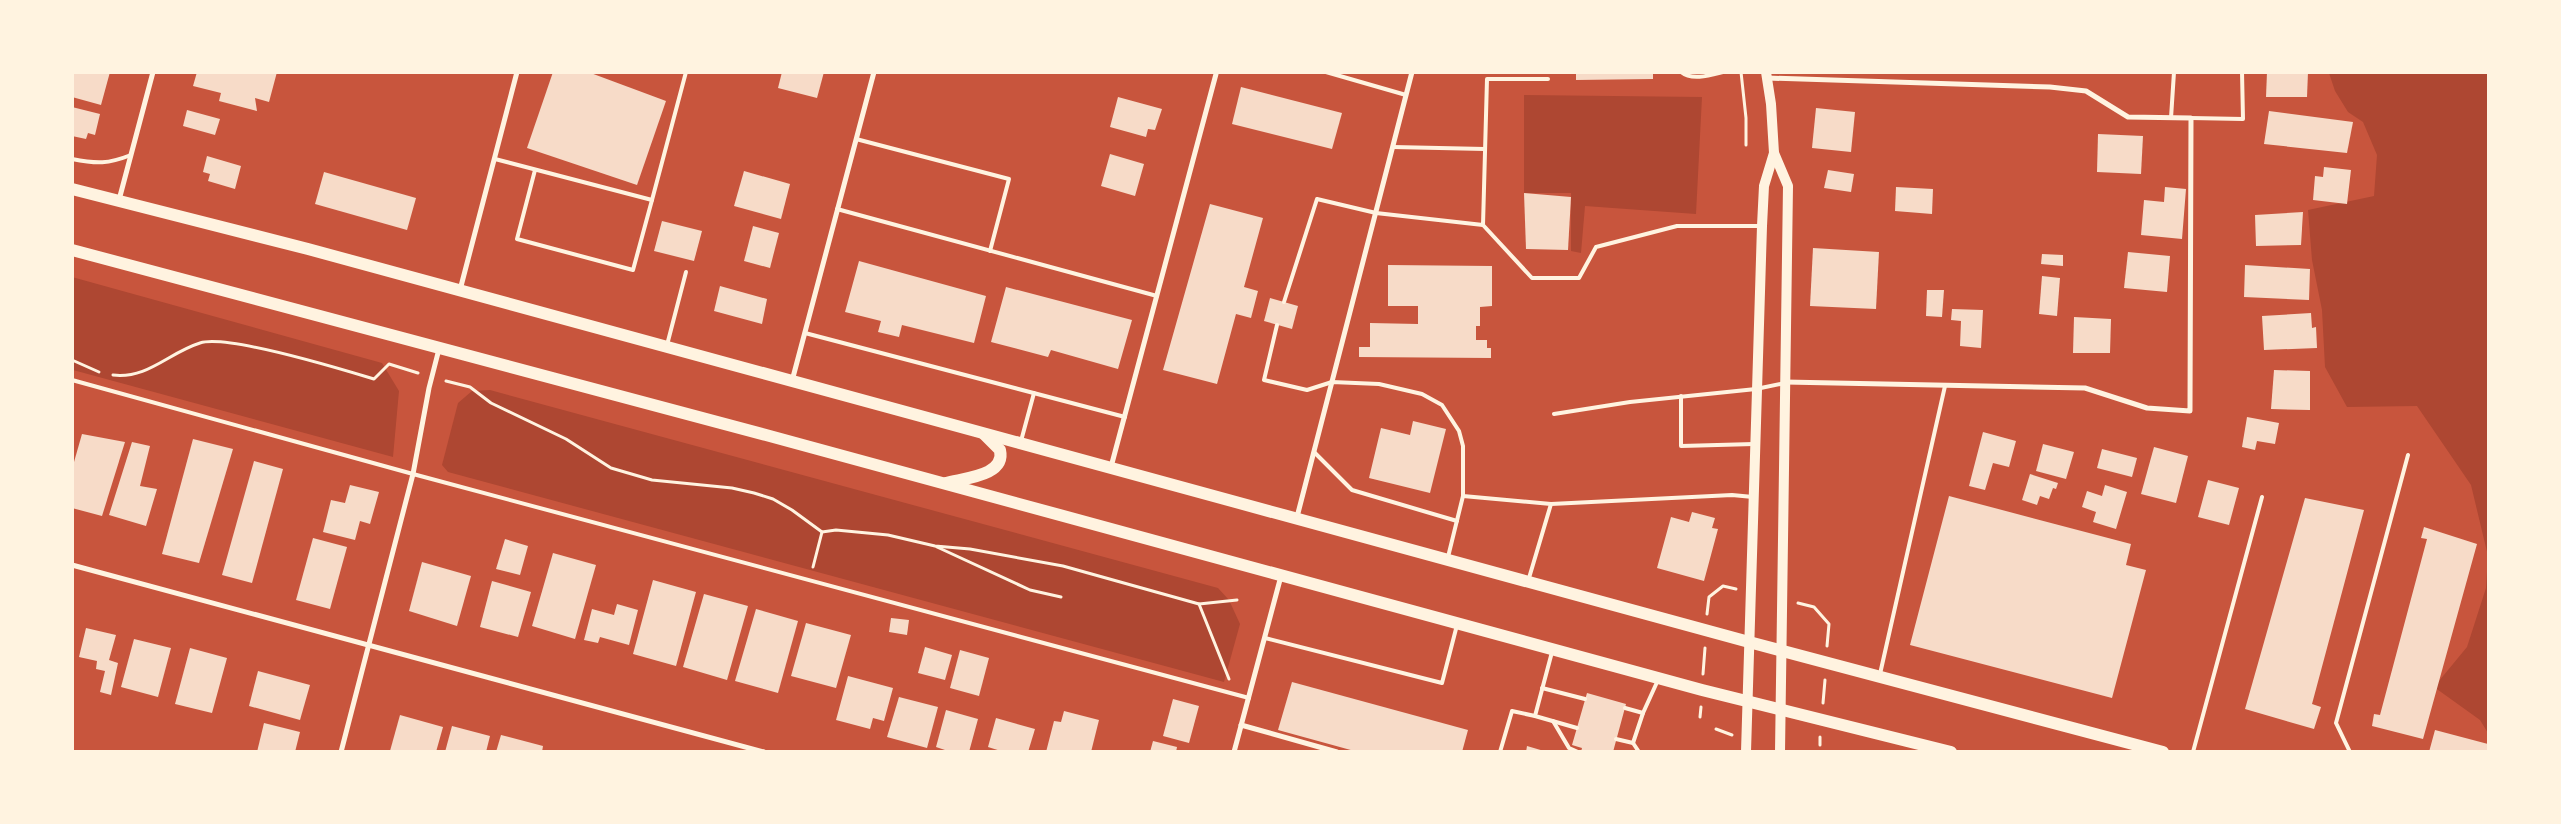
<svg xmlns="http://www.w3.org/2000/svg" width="2561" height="824" font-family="'PT Serif',serif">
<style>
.green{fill:#ae4732}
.building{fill:#f7dbc8}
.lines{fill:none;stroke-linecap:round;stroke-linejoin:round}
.path{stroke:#fff3e0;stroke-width:3}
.service{stroke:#fff3e0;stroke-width:4}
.minor{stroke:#fff3e0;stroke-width:5}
.secondary{stroke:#fff3e0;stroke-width:10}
.primary{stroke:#fff3e0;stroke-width:12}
</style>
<rect width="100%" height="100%" fill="#c8553d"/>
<g class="green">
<polygon points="2329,73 2488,73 2488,733 2480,720 2434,687 2467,647 2486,588 2488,556 2471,485 2417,406 2347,407 2325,367 2322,310 2312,260 2308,210 2374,196 2377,155 2363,122 2348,112 2335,91"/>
<polygon points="1524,95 1702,97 1696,214 1585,206 1581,253 1571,251 1571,193 1524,193"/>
<polygon points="72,277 382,363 399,391 393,457 73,370"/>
<polygon points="490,390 1218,588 1229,600 1240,624 1224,682 448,472 442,465 458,403 472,391"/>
</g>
<g class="building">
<polygon points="72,72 110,72 101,105 72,97"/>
<polygon points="197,72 277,72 269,102 255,98 257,111 219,101 221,93 193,86"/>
<polygon points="553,72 588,72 666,101 637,185 527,148"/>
<polygon points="782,72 824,72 817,98 778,88"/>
<polygon points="1576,72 1653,72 1653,79 1576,80"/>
<polygon points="2267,72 2308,72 2307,97 2266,97"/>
<polygon points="1241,87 1342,113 1332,149 1232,124"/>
<polygon points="1118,97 1162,109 1155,130 1148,129 1146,137 1110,127"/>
<polygon points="72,107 100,114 95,135 88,133 86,139 72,136"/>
<polygon points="1816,108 1855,112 1851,152 1812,148"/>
<polygon points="187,110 220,119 215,135 183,126"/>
<polygon points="2269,111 2353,122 2347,153 2264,144"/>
<polygon points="2098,134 2143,136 2141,174 2097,172"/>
<polygon points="1110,154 1144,164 1135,196 1101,186"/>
<polygon points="207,156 241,166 235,189 208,181 210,174 203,172"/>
<polygon points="2324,167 2351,170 2347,204 2313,200 2315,176 2323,177"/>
<polygon points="1828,170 1854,174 1851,192 1824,188"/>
<polygon points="744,171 790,184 781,219 734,206"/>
<polygon points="324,172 416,198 407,230 315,204"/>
<polygon points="1896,187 1933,189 1932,214 1895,211"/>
<polygon points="2165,187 2186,189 2182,239 2141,235 2144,200 2164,202"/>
<polygon points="1524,193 1571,197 1568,250 1526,249"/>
<polygon points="1210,204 1263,218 1244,287 1258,291 1251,318 1236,314 1217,384 1163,370"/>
<polygon points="2303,212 2301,245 2256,246 2255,215"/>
<polygon points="662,221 702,231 694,261 654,251"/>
<polygon points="753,226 779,233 770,268 744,261"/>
<polygon points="1813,248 1879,252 1876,309 1810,306"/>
<polygon points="2128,252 2170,256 2167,292 2124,288"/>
<polygon points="2042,254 2063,255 2063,266 2041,264"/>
<polygon points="859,261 986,296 974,343 902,325 899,337 878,332 881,321 845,312"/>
<polygon points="1388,265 1492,266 1492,306 1480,307 1480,326 1476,326 1476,340 1487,340 1487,348 1491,348 1491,358 1359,357 1359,347 1370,347 1370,323 1418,324 1418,306 1388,306"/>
<polygon points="2245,265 2310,269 2309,300 2244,297"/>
<polygon points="2042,276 2060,278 2057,316 2039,314"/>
<polygon points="720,286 767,299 762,324 714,311"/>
<polygon points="1006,287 1132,320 1118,369 1051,350 1048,357 991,342"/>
<polygon points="1927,290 1944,290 1942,317 1926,316"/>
<polygon points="1270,298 1298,306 1292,329 1264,321"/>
<polygon points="1952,309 1983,310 1981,348 1960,346 1961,321 1951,320"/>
<polygon points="2311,313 2312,328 2316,327 2317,348 2264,350 2262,316"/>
<polygon points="2074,317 2111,319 2110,353 2073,353"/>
<polygon points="2274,370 2310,371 2310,410 2271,409"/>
<polygon points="2247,417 2279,423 2275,444 2257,441 2255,450 2242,447"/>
<polygon points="1413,421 1446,429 1430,493 1369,478 1381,428 1410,435"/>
<polygon points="1983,432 2016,441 2009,467 1993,463 1985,490 1969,486"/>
<polygon points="82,434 125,442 102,516 72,508 72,469"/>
<polygon points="193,439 233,449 199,563 162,554"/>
<polygon points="132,442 150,446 140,486 157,489 146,526 109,515"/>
<polygon points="2043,444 2074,452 2066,479 2036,471"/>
<polygon points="2154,447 2188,456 2176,503 2141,494"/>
<polygon points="2102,449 2137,458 2132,477 2097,468"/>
<polygon points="254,461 283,469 252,583 222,575"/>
<polygon points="2030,474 2058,483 2056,489 2053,488 2049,499 2040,496 2037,505 2022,500"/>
<polygon points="2208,480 2239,488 2229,525 2198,517"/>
<polygon points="350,485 379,492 370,524 360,521 355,540 323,532 331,500 345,503"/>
<polygon points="2105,485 2127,492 2116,529 2093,522 2096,512 2082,507 2087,491 2102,496"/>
<polygon points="1949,496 2131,544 2126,565 2146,570 2112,698 1910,645"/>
<polygon points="2305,498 2364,510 2312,704 2321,707 2314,729 2245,709"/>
<polygon points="1692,512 1715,518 1712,528 1718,529 1704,581 1657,568 1671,517 1689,522"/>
<polygon points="2424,527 2477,544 2423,739 2372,726 2374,714 2380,715 2427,539 2421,538"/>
<polygon points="313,538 347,547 330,609 296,600"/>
<polygon points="505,539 528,546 520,575 496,569"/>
<polygon points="553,553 596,565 575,639 532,626"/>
<polygon points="422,562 471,576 457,626 409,611"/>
<polygon points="653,580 696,592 676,666 633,654"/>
<polygon points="492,581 531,592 518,637 480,627"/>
<polygon points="704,594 748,606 727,680 683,667"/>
<polygon points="617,604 638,610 629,645 600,637 598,643 584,640 592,609 614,615"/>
<polygon points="756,609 798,621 778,693 735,681"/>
<polygon points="891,618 909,620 907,635 889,632"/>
<polygon points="806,623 851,635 836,688 791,676"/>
<polygon points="86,628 116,635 109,660 118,663 111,695 100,692 105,671 96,669 97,661 79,657"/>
<polygon points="134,639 171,648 158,697 121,687"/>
<polygon points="925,647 952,655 945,680 918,673"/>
<polygon points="190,648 227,658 212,713 175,704"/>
<polygon points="960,650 989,658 979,696 950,688"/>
<polygon points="258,671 310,685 300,720 249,706"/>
<polygon points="848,676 893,688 884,721 873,718 870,729 836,720"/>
<polygon points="1292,682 1468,730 1462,752 1358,752 1278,730"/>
<polygon points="1587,693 1626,704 1613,752 1581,752 1582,748 1572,745"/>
<polygon points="899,697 938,707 927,748 887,737"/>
<polygon points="1173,699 1199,706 1189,743 1163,736"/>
<polygon points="946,710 978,719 969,752 951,752 936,747"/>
<polygon points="1064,711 1099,720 1091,752 1046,752 1054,721 1061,722"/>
<polygon points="400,715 443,727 436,752 390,751"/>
<polygon points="996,718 1035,729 1028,752 1004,752 988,747"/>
<polygon points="264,723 300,732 295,752 257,752"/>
<polygon points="452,726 490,736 486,752 445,752"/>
<polygon points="2435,730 2488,744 2488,752 2429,752"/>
<polygon points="501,735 543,746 542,752 496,752"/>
<polygon points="1153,741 1177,747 1176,752 1150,752"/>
<polygon points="1527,746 1544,751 1544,752 1526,752"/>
</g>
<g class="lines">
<g class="path">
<polyline points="1741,72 1746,118 1746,145"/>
<polyline points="72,360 99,372"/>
<path d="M113,375C148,379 168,353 200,343C227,334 341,369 374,379L389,364L418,373"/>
<polyline points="446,381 470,387 491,403 566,439 611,468 652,480 732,488 754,493 773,499 792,510 822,532 836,530 888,535 935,546 970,549 1063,566 1199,604 1237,600"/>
<polyline points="937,547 1030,590 1061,597"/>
<polyline points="813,567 822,532"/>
<polyline points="1798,603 1814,607 1829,624 1827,646"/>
<polyline points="1199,604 1229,679"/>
<polyline points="1707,614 1709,597 1723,586 1736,589"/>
<polyline points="1703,674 1705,648"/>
<polyline points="1823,703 1825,680"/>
<polyline points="1700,717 1701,707"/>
<polyline points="1716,729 1732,735"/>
<polyline points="1820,745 1820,737"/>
</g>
<g class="service">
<polyline points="1211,72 1217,72"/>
<polyline points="1326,72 1406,95"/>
<path d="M1681,72C1692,81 1711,75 1723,72"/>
<polyline points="2171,118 2174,72"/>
<polyline points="2191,118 2243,119 2242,72"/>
<polyline points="856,139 1009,179 990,251"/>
<polyline points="1393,147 1485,149"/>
<path d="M72,159C97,164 108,164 131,155"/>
<polyline points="495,159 652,200 633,270 517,239 535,170"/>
<polyline points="652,200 686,72"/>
<polyline points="837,209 1157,296"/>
<polyline points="1483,225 1532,278 1579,278 1596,247 1677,226 1762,226"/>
<polyline points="1284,302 1317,199 1376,213 1483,225 1487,79 1548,79"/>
<polyline points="1277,325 1264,380 1307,390 1332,382 1379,384 1422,394 1442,405 1459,431 1463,446 1463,496 1551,504"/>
<polyline points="805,333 1125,417"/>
<polyline points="667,345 686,272"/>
<polyline points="72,380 413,474 1249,698"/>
<polyline points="1681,396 1681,446 1754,444"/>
<polyline points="1554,414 1630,402 1756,389 1785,383"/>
<polyline points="1021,441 1034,393"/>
<polyline points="1314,452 1352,490 1457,521"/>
<polyline points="1448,557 1463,496"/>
<polyline points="1529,578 1551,504 1732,495 1753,497"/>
<polyline points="1265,638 1442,683 1457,625"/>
<polyline points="1552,652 1535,716 1577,728"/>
<polyline points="1880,674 1945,386"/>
<polyline points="1542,688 1585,699"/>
<polyline points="1625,708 1643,713"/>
<polyline points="1553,721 1569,748 1578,752"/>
<polyline points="1616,739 1633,743 1643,713 1658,680"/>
<polyline points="1633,743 1639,752"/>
<polyline points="1500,752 1512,711 1535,716"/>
<polyline points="2193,752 2262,497"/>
<polyline points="2350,752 2336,723 2408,455"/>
</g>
<g class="minor">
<polyline points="1767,78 2050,87 2086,91 2128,117 2191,118 2190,411 2147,408 2085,388 1785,382"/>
<polyline points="119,200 153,72"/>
<polyline points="460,290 517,72"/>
<polyline points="792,381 874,72"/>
<polyline points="1111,467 1216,74"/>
<polyline points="1297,517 1412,72"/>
<polyline points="72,565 764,752"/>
<polyline points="1241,725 1337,752"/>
<polyline points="341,752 413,474 429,388 439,349"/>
<polyline points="1234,752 1281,576"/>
</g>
<g class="secondary">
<polyline points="1774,153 1788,186 1780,752"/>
<polyline points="1746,752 1762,226 1764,186 1774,153 1771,104 1766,72"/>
</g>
<g class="primary">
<polyline points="72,189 308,249 1749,642 2163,752"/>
<polyline points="72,250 766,435 1702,690 1951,752"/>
<path d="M946,483C964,478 1006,476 1000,450L984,434"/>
</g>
</g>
<rect width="2561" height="824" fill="none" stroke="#fff3e0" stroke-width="148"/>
</svg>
